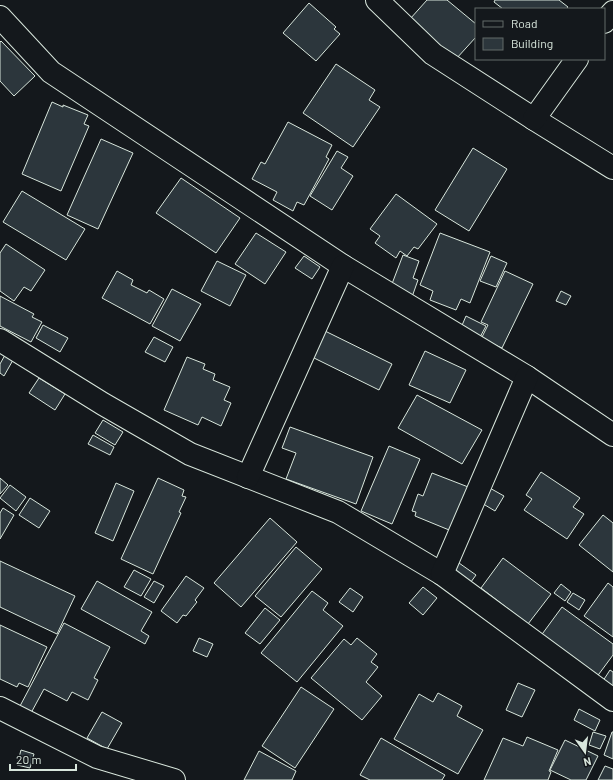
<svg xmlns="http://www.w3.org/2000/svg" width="613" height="780" font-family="Barlow,sans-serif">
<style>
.building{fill:#2c363c;stroke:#d8e6dc}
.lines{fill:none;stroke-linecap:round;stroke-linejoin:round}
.minor-casing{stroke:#d8e6dc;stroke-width:24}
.minor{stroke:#14181c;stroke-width:22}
</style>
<rect width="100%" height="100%" fill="#14181c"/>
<g class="building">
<polygon points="427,0 447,0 476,24 476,37 456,59 439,51 410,19"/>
<polygon points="495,0 559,0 568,7 566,9 503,9 494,2"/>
<polygon points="309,3 336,27 334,29 340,34 316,61 283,33"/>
<polygon points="1,41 35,76 14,96 0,81 0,42"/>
<polygon points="336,64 375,90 369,100 380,107 353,147 303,113"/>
<polygon points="52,102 63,107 63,105 88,115 84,124 89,126 61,191 22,174"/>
<polygon points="288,122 332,145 326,157 329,159 304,205 297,202 293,211 273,200 277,192 252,179 261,162 265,164"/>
<polygon points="101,139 133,153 98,229 67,215"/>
<polygon points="473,148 507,169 469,231 435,210"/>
<polygon points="337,151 348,157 341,168 353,176 332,210 310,196"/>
<polygon points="181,178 240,218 216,253 156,213"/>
<polygon points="22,191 85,229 66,260 3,222"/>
<polygon points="396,194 437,224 418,249 414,247 407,256 400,251 396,258 375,243 380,236 370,229"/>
<polygon points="256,233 286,252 265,284 235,264"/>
<polygon points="440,233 490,252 470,303 461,299 456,310 430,300 433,291 420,285"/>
<polygon points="6,244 45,270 31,291 24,287 14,301 0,291 0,253"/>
<polygon points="403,255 419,261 413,278 418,280 412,297 390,289"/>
<polygon points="304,256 320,267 312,279 295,268"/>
<polygon points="491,256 507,263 496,287 480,281"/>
<polygon points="217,261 246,275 230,306 201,291"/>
<polygon points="117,271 133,280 131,285 147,293 149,290 164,299 150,324 102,298"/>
<polygon points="505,271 533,284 502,348 481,339 488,325 481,322"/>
<polygon points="172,289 201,304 180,341 152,326"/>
<polygon points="561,291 571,296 566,305 556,301"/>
<polygon points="0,296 34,314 32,317 42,322 31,342 0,326"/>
<polygon points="466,316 486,326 479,339 460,330"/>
<polygon points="43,325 68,338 60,352 36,338"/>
<polygon points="325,331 392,364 379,390 312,357"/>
<polygon points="154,337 173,347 165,362 145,352"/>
<polygon points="425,351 466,370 450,403 409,385"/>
<polygon points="5,355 13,360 4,376 0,373 0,364"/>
<polygon points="187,357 205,364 203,369 215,374 213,380 230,387 224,400 231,403 221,426 202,417 198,425 164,410"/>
<polygon points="39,378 65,394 55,410 29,393"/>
<polygon points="417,395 482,430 462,464 398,428"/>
<polygon points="103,420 123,432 115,445 95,433"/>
<polygon points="290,427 373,457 356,504 286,479 296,453 282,448"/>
<polygon points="93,435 114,447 110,455 88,444"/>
<polygon points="389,446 420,459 392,524 361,511"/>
<polygon points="541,472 580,498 573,507 584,514 567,539 524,510 532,499 526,495"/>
<polygon points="432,473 476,490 454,532 415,516 416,512 412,511 418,494 423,496"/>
<polygon points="0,478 8,485 0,494"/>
<polygon points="158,478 184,490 182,496 186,497 179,512 181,513 153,574 121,559"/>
<polygon points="116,483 134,491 113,541 95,533"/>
<polygon points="10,485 26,497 16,511 0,498"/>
<polygon points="488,487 504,496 495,511 480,502"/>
<polygon points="30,498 50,511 39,528 19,515"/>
<polygon points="3,508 14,515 0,539 0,513"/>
<polygon points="603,515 613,523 613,572 579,545"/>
<polygon points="270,518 297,542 241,607 214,583"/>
<polygon points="296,547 322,569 281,617 255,596"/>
<polygon points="503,558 551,594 528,624 481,588"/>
<polygon points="0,561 75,596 57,634 0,607"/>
<polygon points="459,563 476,575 468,586 451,574"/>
<polygon points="134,570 151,579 141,596 124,587"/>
<polygon points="186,576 204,588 195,600 197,602 186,616 183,615 177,623 161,611"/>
<polygon points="97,581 152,612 141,631 149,636 145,644 81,609"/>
<polygon points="154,581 164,586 154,603 144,597"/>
<polygon points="608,583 613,587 613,637 584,616"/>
<polygon points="561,584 571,592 565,601 554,593"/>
<polygon points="423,587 437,598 423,615 409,603"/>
<polygon points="350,588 363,597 353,612 339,602"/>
<polygon points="312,591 328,603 323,610 343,626 297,682 261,653"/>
<polygon points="573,593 585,600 579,610 567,602"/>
<polygon points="562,607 613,644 613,655 596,678 540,637"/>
<polygon points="265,608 280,620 260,644 245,633"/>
<polygon points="64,623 110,647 94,678 98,680 88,700 72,692 67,701 44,689 31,713 20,706"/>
<polygon points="0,625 47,647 28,687 19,683 17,687 0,679"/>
<polygon points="199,638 213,644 207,657 193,651"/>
<polygon points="357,638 377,654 371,662 378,667 366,682 382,696 362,720 311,678 344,639 351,645"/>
<polygon points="610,670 613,672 613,695 599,687"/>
<polygon points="518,683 535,690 522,717 506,710"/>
<polygon points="301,687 334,709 295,768 262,746"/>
<polygon points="438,693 462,706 457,716 483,730 458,774 394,739 419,694 433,702"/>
<polygon points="579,709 600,720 595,731 574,720"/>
<polygon points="102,712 122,723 107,749 87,738"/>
<polygon points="593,732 606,736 600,749 589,745"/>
<polygon points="612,732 613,732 613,759 604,755"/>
<polygon points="527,737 558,750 549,771 551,772 548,780 484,780 503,738 523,746"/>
<polygon points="381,738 445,775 442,780 370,780 360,775"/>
<polygon points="565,740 598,756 586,780 571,780 550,770"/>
<polygon points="21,750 34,754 30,768 17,765"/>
<polygon points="259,751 296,771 292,780 244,780"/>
<polygon points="605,766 613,769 613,780 598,780"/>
</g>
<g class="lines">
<g class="minor-casing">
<g id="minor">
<polyline points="377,0 433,54 534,119 613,168"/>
<polyline points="0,17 51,72 343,266 527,377 613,435"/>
<polyline points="604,22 613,12"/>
<polyline points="534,119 577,59"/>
<polyline points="0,340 103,404 190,454 338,512 442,574 613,700"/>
<polyline points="248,477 343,266"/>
<polyline points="442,574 527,377"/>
<polyline points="0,708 97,757 174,780"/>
</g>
</g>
<use href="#minor" class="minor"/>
</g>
<rect x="475" y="8" width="130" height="52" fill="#14181c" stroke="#626a69"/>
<rect x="483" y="21" width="20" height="6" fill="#14181c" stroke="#626a69"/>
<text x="511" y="28" font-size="12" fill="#d8e6dc">Road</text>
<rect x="483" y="38" width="20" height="12" fill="#2c363c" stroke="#626a69"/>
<text x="511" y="48" font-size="12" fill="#d8e6dc">Building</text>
<g transform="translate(585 752) rotate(166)" stroke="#14181c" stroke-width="3" paint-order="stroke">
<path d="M0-3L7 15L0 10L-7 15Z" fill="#d8e6dc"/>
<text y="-6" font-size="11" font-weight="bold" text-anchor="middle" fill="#d8e6dc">N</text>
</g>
<path d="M10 764v6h66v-6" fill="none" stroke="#d8e6dc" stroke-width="2"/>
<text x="16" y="764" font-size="12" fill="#d8e6dc" stroke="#14181c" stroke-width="3" paint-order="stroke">20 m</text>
</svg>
